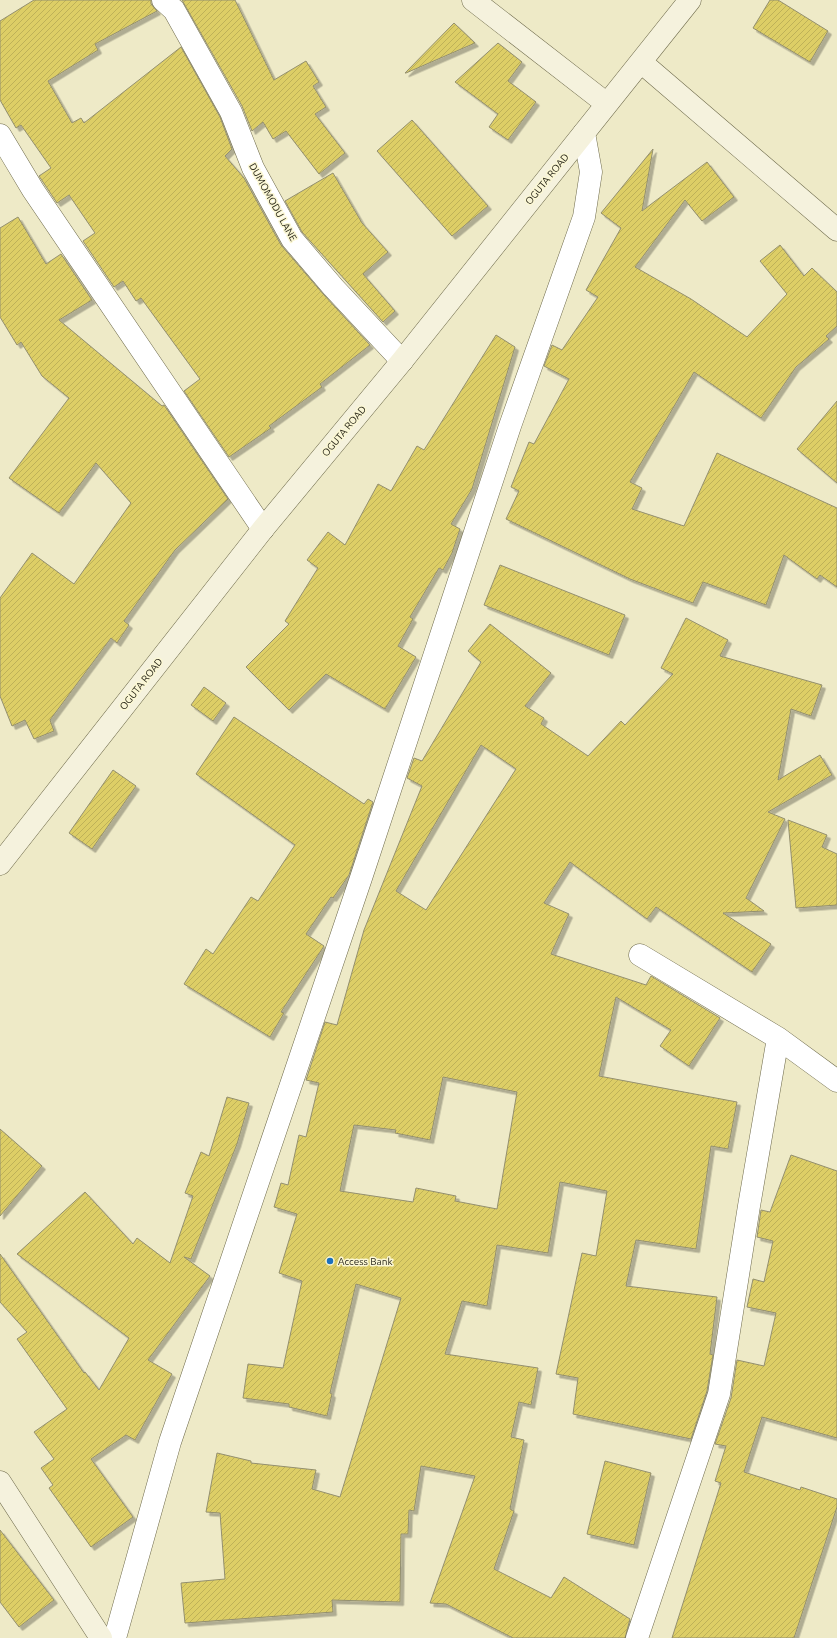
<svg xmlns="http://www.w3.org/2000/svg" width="837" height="1638" viewBox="0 0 837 1638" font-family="Ubuntu,sans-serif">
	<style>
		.building { fill: url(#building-hatch); stroke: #938f6f; fill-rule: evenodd; filter: url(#shadow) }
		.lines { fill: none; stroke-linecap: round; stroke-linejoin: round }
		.street-casing { stroke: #6d694a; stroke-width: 23 }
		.secondary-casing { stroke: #6d694a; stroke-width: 23 }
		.street { stroke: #fff; stroke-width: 22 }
		.secondary { stroke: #f5f2dd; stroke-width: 22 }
		.poi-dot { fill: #1b70be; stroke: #fbf7d4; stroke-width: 1.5 }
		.labels { text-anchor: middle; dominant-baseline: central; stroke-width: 3; stroke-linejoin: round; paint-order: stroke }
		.street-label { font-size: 10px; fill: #282619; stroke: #fbf7d4 }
		.poi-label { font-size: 10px; fill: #282619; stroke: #fbf7d4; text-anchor: start }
	</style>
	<defs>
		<pattern id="building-hatch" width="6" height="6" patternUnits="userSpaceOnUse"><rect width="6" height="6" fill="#ddce66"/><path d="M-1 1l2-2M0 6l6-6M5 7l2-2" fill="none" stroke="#beb158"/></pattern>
		<filter id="shadow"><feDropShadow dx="3.5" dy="3.5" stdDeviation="0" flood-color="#0004"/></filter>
	</defs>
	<rect width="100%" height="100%" fill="#eeeac7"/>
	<path class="building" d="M34,0H151V4L157,11L95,44L98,50L48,81L72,123L81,118L84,123L181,47L220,117L232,149L225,156L244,178L281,245L324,295L370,345L320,384L322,387L269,426L271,428L229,457L184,391L200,379L141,298L136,301L123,281L114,287L83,241L95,233L69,195L57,203L39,176L51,168L21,125L16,128L0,100V21Z
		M182,0H235L274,80L306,61L319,82L313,86L326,107L315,114L345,153L319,174L286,131L273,139L263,122L252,131L242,106Z
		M770,0H778L828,31L810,62L753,28Z
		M454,23L475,43L406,73H405Z
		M498,43L522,62L508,81L536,102L508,140L489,127L498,114L455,82Z
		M412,120L488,206L452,236L377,151Z
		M653,149L642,211L707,162L734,197L702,221L685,200L635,267L691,299L747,337L787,294L760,261L780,245L804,276L812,268L837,292V326L826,336L829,339L796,367L761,418L694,372L630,482L642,488L632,509L684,526L717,453L837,508V587L820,575L817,579L784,555L766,605L703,582L693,603L630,579L506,519L519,491L511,487L529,442L534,444L569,379L544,366L552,345L562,350L598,297L586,290L621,228L601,213Z
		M333,173L362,223L388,252L363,274L395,311L383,322L302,232L285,201Z
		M18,217L46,264L61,254L92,300L59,320L162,406L164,405L228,499L175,550L124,621L129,625L117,643L111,638L50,720L54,731L34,739L25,720L12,726L0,696V598L32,553L74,584L131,503L96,463L59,513L9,478L69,398L42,376L21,342L17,345L0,317V228Z
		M496,335L515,347L472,489L451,524L460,529L452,553L443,570L439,568L410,617L413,619L398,646L416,657L385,709L326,674L289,710L246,667L289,624L285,621L318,568L307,560L328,532L345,545L378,484L391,491L417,446L424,450Z
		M837,401V483L797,449Z
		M500,565L625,615L609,655L484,605Z
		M686,618L728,640L720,656L822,685L811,716L791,709L778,780L820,755L832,775L768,812L785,819L746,898L764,911L723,913L771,944L752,972L656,907L647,919L570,862L544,903L569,914L551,954L646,985L651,976L720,1018L689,1066L660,1046L671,1030L616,997L599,1076L737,1102L728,1149L711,1146L696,1249L636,1240L626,1286L717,1297L710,1354L713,1355L707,1391L691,1439L573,1414L578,1378L556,1374L582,1253L596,1256L607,1191L560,1182L548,1253L497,1245L487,1306L462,1301L445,1354L538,1368L531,1405L519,1402L511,1437L524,1440L510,1509L514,1511L494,1569L551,1598L564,1577L630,1619L625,1638H513L446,1604L430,1603L475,1476L421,1466L414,1511L409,1510L408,1534H401L400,1602L332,1600L333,1612L185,1623L181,1583L225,1579L220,1513L206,1512L217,1453L251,1461V1463L316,1470L312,1489L340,1497L401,1298L356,1284L330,1393L332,1394L327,1416L289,1407V1404L243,1398L248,1364L283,1368L302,1281L279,1273L297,1214L274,1207L281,1183L288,1185L299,1135L306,1137L319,1083L306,1080L325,1022L337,1025L364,930L422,786L407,778L414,758L422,761L481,662L468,651L490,624L551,673L525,706L544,718L541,724L588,756L621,721L625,725L673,674L661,668ZM481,745L516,769L426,910L396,891ZM443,1077L517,1092L497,1209L455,1201L456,1196L416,1188L413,1202L340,1191L354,1125L396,1130L395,1133L430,1140Z
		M204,687L226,703L213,721L191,705Z
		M234,717L364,804L368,799L373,802L349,875L333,898L331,897L306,934L324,946L281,1012L284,1013L270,1037L184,984L206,949L213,954L251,897L258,901L295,845L196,774Z
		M113,770L136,786L92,849L69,833Z
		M788,820L827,835L822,847L837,854V905L796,908Z
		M227,1097L249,1103L237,1144L191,1259L184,1257L210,1276L148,1360L172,1374L135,1440L126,1435L91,1459L133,1517L91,1547L49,1488L53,1485L41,1468L54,1459L34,1432L67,1409L17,1339L27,1332L0,1302V1254L84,1373L85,1372L99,1390L129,1338L17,1254L85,1192L133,1244L137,1238L170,1263L193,1196L185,1193L201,1152L209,1156Z
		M0,1129L42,1166L0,1216Z
		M791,1155L837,1171V1438L762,1417L744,1472L800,1490L801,1487L837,1499V1507L794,1638H672L721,1483L715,1481L726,1446L715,1444L731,1398L737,1360L764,1366L776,1313L747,1307L753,1279L764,1282L773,1241L757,1237L761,1210L770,1212Z
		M605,1461L651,1473L634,1545L587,1534Z
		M0,1530L54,1600L19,1627L0,1602Z"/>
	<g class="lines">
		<defs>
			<path id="street" d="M163,0L174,10L231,112L253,168L292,239L333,287L402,361
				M0,135L33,190L263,529
				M640,955L778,1038L837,1081
				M115,1638L170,1442L361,878L510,426L584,217L591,172L584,133
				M637,1638L719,1394L749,1206L778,1038"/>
			<path id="secondary" d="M473,0L607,104
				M641,62L837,230
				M0,864L263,529L402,361L690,0
				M0,1482L101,1638"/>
		</defs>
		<use href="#street" class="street-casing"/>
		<use href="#secondary" class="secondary-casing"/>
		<use href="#street" class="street"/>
		<use href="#secondary" class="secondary"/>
	</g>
	<circle class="poi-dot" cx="330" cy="1261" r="4"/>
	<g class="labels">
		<g class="street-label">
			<text transform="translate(547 179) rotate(-51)">OGUTA ROAD</text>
			<text transform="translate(273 202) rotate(61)">DUMOMODU LANE</text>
			<text transform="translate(344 431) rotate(-50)">OGUTA ROAD</text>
			<text transform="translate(141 684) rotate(-52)">OGUTA ROAD</text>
		</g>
		<g class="poi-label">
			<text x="338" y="1261">Access Bank</text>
		</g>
	</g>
</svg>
